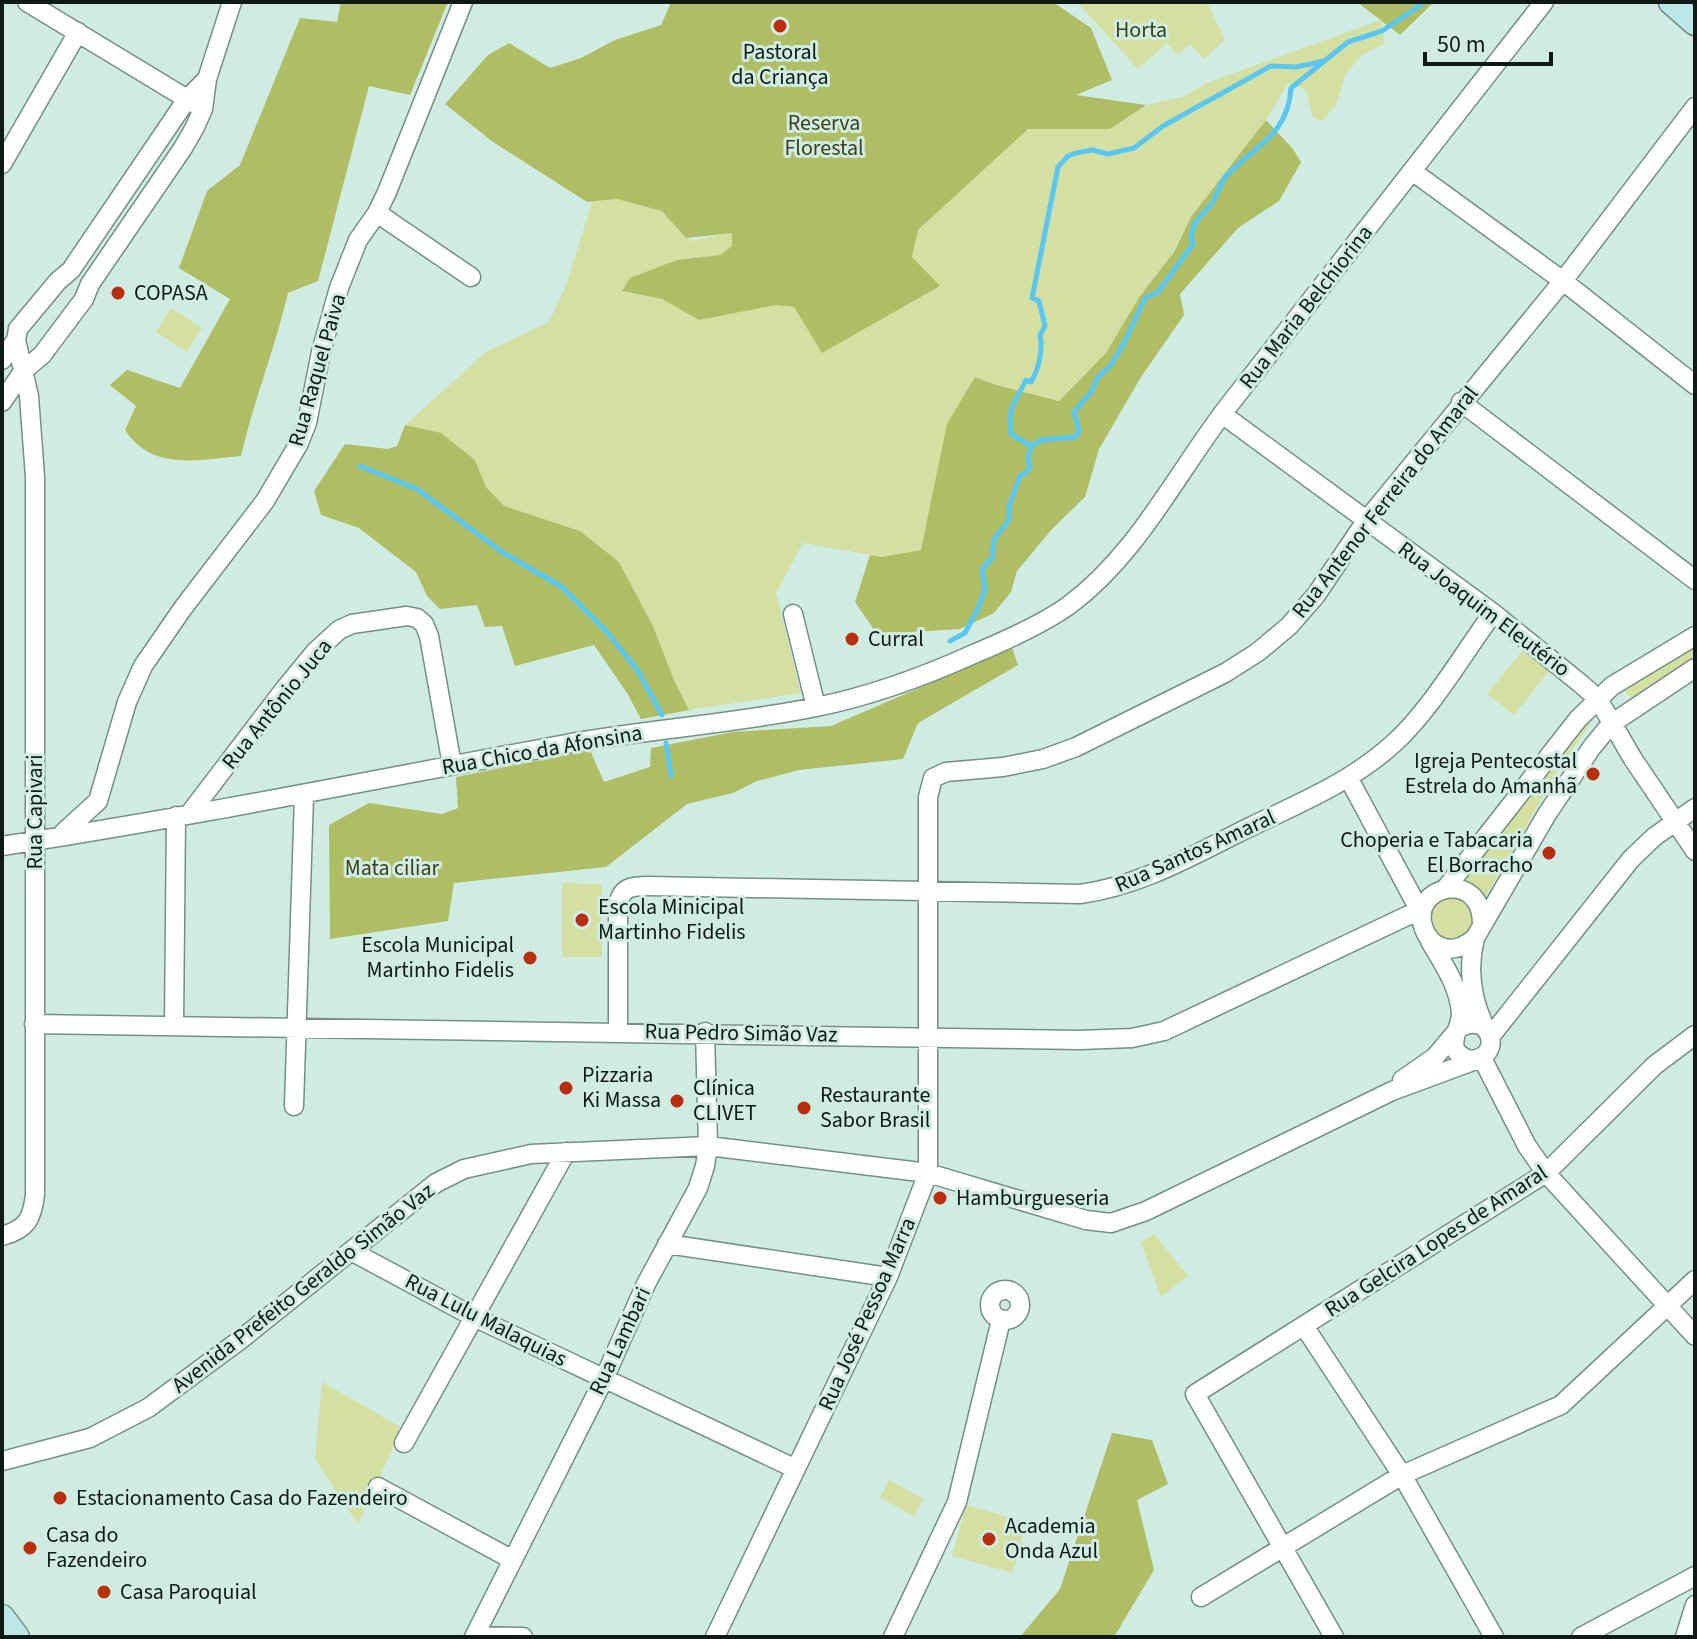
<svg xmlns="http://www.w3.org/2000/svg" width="1697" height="1639" viewBox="0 0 1697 1639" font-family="'Source Sans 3',sans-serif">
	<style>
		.green { fill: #d4dfa2 }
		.forest { fill: #afbd64 }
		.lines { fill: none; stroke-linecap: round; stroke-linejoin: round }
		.stream { stroke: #5ac7f2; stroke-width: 5 }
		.minor-casing { stroke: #748f85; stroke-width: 21 }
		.secondary-casing { stroke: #748f85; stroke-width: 27 }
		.minor { stroke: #fff; stroke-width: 18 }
		.secondary { stroke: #bce7e8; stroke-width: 24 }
		.poi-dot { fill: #b92e0d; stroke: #d0ece2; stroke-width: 3 }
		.labels { text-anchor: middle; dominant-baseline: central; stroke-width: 6; stroke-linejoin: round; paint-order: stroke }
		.park-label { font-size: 22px; fill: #3b401a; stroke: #d0ece2 }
		.poi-label { font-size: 22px; fill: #0f1a16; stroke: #d0ece2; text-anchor: start }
		.street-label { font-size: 22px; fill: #0f1a16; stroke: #d0ece2 }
	</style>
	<rect width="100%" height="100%" fill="#d0ece2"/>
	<path class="green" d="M1077,2H1207L1225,40L1204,59L1190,44L1178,55L1167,43L1138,69Z
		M1381,20L1385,43L1362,55L1346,73L1336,105L1322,121L1313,117L1306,90L1288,83L1266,120L1191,217L1170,257L1140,296L1106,354L1059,401L996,385L975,377L933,498L921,550L882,557L803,543L776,593L801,693L689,710L674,680L653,626L619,562L580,531L504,506L486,487L475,460L405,425L486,352L549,322L565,288L592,202L617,199L662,211L691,241L732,232V246L721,255L677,260L623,292L662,299L699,320L776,305L794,307L822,353L940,286L912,257L918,230L1028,129H1110L1146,105L1183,97L1209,82Z
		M171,308L202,328L187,352L156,332Z
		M1695,647V658L1630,698L1624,690Z
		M1523,650L1549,671L1514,715L1487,694Z
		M1589,719L1591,723L1560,767L1485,898L1478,889L1464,882Z
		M562,883L602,884V957H562Z
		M1430 918a22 22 0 1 1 44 0a22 22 0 1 1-44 0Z
		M1154,1234L1188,1276L1161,1297L1141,1243Z
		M322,1382L402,1428L358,1524L315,1459Z
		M889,1480L923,1499L914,1516L880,1498Z
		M966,1505L1026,1522L1013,1573L952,1556Z"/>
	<path class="forest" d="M341,2H448L410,95L369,86L318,281L288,293C275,348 254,400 241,456C199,460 151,471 125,430L136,406L110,385L127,370L180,388L230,299L179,268L207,191L240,165L300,18L337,22Z
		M671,2H1053L1091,28L1112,80L1076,95L1146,105L1110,129H1028L918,230L912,257L940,286L822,353L794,307L776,305L699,320L662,299L622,291L630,278L677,260L720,255L732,246V233L686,238L662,211L617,199L587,202L493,142L445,104L488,55L509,43L550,68L581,58L615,40L661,25Z
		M1357,2H1434L1400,35Z
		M1266,120L1293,149L1301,162L1279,201L1238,228L1180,294L1184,315L1141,377L1099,449L1085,497L1052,529L1017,571L1011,592L994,613L960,629L877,634L855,602L870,555L882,557L921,550L947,424L975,377L996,385L1059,401L1106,353L1140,296L1174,252L1191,217Z
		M405,425L441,433L475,460L486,487L504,506L580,531L619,562L653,626L674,680L689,710L641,719L627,693L594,645L515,666L502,626L485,627L477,605L440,609L427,596L416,572L359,528L321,515L314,491L345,444L388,449L397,446Z
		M1012,648L1018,665L918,723L903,759L799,770L757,781L733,793L687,804L606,867L454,883L448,921L330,939L329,825L369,803L442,814L458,808L456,777L590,750L604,782L650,767L651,748L733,732L831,726Z
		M1112,1433L1152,1440L1168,1484L1137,1500L1154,1570L1114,1637H1020L1060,1589Z"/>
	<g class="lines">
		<path class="stream" d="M1031,446L1041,440L1075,437L1079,431L1074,412L1091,392L1098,377L1110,366L1124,343L1145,298L1158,292L1193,244L1191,239C1194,214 1202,219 1212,203C1217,194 1220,183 1227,175C1256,145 1288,135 1291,88L1348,42L1382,31L1425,2
			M360,466L417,489L502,552L562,587L607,632L638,671L662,715
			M950,641L965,633L978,608L985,590L982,569L992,558L994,539L1009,520V506L1020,476L1027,472L1030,466L1028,459L1031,446L1011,434C1008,404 1014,405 1026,380L1031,382C1039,369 1043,350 1040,335L1045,326L1039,301L1032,298L1058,167L1068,156L1076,153L1092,150L1108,154L1134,148L1163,126L1271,66L1296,67L1324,61
			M666,743L671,776"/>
		<defs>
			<path id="minor" d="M27,2L197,105
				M2,164L78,32
				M1412,171L1563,281L1695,385
				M377,213L471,277
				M2,360L16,340L18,329L58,281L71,270L187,99L207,79
				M2,402L24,370L42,355L84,299L90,284L183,148L195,127L203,109L207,79L232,2
				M1461,402L1695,580
				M1222,414L1493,613L1581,684L1598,699L1633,759L1695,851
				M793,614L816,707
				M1349,779L1414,900L1424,906
				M190,813L283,691L315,652L339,630L352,624L407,616L417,618L424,624L429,636L452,765
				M63,833L98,801L127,702L143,666L183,608L265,501L298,445L307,423L321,352L339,288L358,240L377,213L387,192L463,2
				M2,846C191,817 378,779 566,744C649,729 734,724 816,707C872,696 925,676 976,653C1007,640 1041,625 1068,606C1137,555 1175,476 1226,409C1331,273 1438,138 1544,2
				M1446,888L1578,719L1612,686L1695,636
				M1482,924C1482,867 1407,886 1424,929C1427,937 1433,944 1441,947C1454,952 1465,946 1475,938L1547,814L1592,747L1611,724L1695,668
				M1475,938C1467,970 1472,1002 1487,1031
				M1430,941C1443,964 1458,984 1461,1012C1462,1025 1451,1036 1455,1049C1458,1055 1464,1058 1470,1060C1505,1058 1491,1011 1461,1027
				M34,1024C382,1029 731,1033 1080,1040L1132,1038L1164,1031L1409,915H1422
				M174,1026L176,816
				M618,1031V906C621,887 631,886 648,886L1080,894C1141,886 1195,854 1250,827C1300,803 1351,782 1393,744C1430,711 1463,654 1493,613
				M1490,1037L1631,859L1654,837L1695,808
				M1482,1058L1527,1146L1546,1173L1695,1336
				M1402,1080L1435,1057L1456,1032
				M294,1106L304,796
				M2,1236C27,1229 32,1219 35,1195V477L29,396L16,340
				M667,1244L888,1277
				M351,1251L474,1317L796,1469
				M990 1305a15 15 0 1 1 30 0a15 15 0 1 1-30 0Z
				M1304,1326L1402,1475L1494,1637
				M404,1443L566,1152
				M2,1461L90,1438L148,1408L240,1340L436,1183L464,1169L531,1154L708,1146L928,1173L1086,1220L1111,1223L1146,1211L1392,1091L1476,1060
				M378,1487L513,1560
				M1201,1597L1402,1475L1561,1405L1695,1280
				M475,1636L523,1637
				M474,1637L604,1379L646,1284L698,1188L705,1166L708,1146L705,1032
				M715,1637L888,1277L928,1173V797L933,778L946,772L1003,767L1043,759L1076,747L1225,673L1258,652L1289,626L1316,595L1366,521L1563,281L1695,107
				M893,1637L957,1502L1001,1320
				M1334,1637L1195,1394L1546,1173L1655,1065L1695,1035
				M1581,1637L1695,1576
				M1685,1637L1695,1605"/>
			<path id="secondary" d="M1671,2L1695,23
				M2,1617L17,1637"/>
		</defs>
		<use href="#minor" class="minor-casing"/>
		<use href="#secondary" class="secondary-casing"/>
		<use href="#minor" class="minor"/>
		<use href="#secondary" class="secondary"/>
	</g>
	<g class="poi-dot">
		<circle cx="780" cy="26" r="8"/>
		<circle cx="118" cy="293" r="8"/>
		<circle cx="852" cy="639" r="8"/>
		<circle cx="1593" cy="774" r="8"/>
		<circle cx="1549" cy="853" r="8"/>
		<circle cx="582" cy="920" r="8"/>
		<circle cx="530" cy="958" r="8"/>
		<circle cx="566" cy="1088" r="8"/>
		<circle cx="677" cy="1101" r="8"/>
		<circle cx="804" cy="1108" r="8"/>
		<circle cx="940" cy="1198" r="8"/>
		<circle cx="60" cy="1498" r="8"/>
		<circle cx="989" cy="1539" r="8"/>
		<circle cx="30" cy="1548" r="8"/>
		<circle cx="104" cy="1592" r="8"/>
	</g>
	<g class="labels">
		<g class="park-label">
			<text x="1141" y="30">Horta</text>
			<text x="824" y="123">Reserva<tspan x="824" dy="25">Florestal</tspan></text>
			<text x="392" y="868">Mata ciliar</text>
		</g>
		<g class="poi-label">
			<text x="780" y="52" text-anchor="middle">Pastoral<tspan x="780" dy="25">da Criança</tspan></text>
			<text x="134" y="293">COPASA</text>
			<text x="868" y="639">Curral</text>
			<text x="1577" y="761" text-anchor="end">Igreja Pentecostal<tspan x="1577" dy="25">Estrela do Amanhã</tspan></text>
			<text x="1533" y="840" text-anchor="end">Choperia e Tabacaria<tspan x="1533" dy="25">El Borracho</tspan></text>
			<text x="598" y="907">Escola Minicipal<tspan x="598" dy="25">Martinho Fidelis</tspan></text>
			<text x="514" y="945" text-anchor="end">Escola Municipal<tspan x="514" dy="25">Martinho Fidelis</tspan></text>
			<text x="582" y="1075">Pizzaria<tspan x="582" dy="25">Ki Massa</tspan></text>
			<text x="693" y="1088">Clínica<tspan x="693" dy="25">CLIVET</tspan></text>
			<text x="820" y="1095">Restaurante<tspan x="820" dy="25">Sabor Brasil</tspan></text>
			<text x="956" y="1198">Hamburgueseria</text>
			<text x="76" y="1498">Estacionamento Casa do Fazendeiro</text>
			<text x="1005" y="1526">Academia<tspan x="1005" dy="25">Onda Azul</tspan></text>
			<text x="46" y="1535">Casa do<tspan x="46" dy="25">Fazendeiro</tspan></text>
			<text x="120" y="1592">Casa Paroquial</text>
		</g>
		<g class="street-label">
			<text transform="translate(1306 307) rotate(-52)">Rua Maria Belchiorina</text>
			<text transform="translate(317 370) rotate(-74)">Rua Raquel Paiva</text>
			<text transform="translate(1385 502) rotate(-52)">Rua Antenor Ferreira do Amaral</text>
			<text transform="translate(1484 609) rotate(37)">Rua Joaquim Eleutério</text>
			<text transform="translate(277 704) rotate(-51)">Rua Antônio Juca</text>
			<text transform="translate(542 750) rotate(-10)">Rua Chico da Afonsina</text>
			<text transform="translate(35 812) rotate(-90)">Rua Capivari</text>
			<text transform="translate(1195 851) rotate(-24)">Rua Santos Amaral</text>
			<text transform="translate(741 1033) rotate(1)">Rua Pedro Simão Vaz</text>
			<text transform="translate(1436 1241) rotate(-33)">Rua Gelcira Lopes de Amaral</text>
			<text transform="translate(303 1288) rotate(-38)">Avenida Prefeito Geraldo Simão Vaz</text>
			<text transform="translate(867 1314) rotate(-66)">Rua José Pessoa Marra</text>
			<text transform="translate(486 1320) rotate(27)">Rua Lulu Malaquias</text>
			<text transform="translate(620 1341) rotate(-65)">Rua Lambari</text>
		</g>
	</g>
	<rect width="1697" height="1639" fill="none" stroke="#0f1a16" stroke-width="8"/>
	<path d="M1425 52v12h126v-12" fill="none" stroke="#0f1a16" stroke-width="4"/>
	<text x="1437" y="52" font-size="24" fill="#0f1a16" stroke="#d0ece2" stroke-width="6" paint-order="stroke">50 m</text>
</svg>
